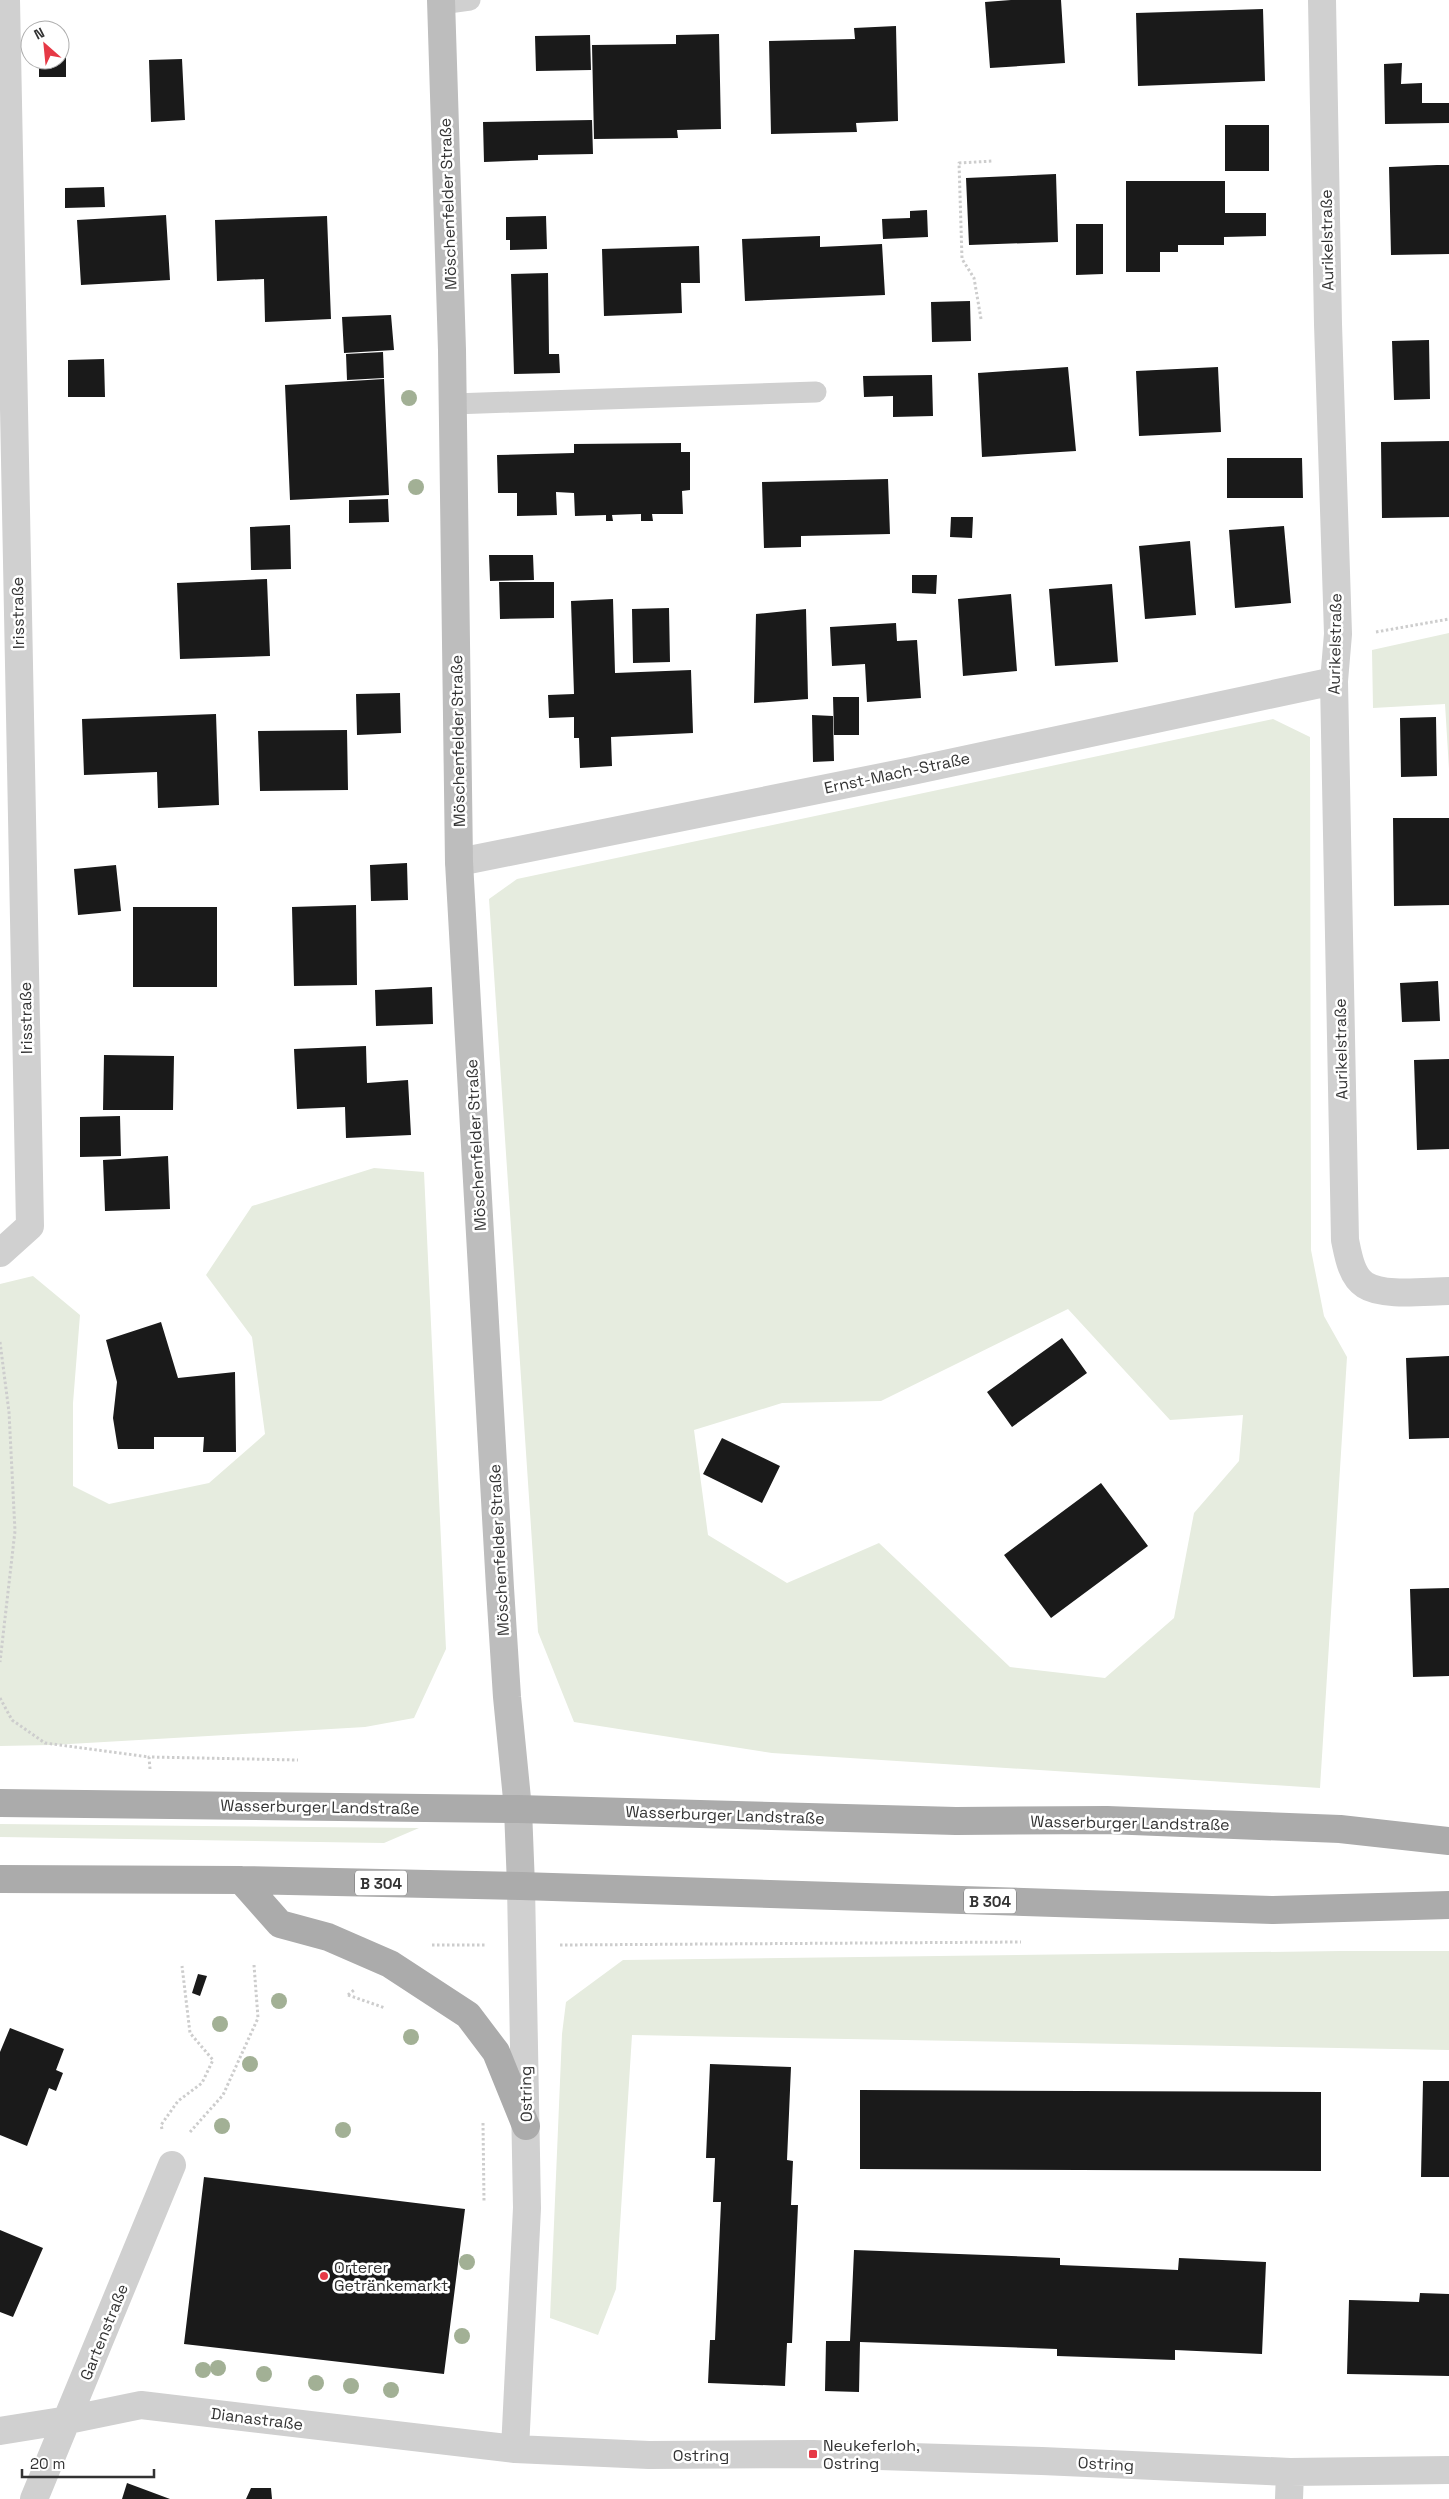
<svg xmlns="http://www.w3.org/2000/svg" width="1449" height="2499" viewBox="0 0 1449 2499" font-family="'Space Grotesk',sans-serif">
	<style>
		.green { fill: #e6ecdf; fill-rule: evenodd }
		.building { fill: #1a1a1a }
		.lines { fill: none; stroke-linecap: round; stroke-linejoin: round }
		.path { stroke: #cdcdcd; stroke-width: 3; stroke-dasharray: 2.5 2.5; stroke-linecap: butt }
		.lane { stroke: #d0d0d0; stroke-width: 21 }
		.street { stroke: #d0d0d0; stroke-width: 28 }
		.secondary { stroke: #bdbdbd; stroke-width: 28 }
		.primary { stroke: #ababab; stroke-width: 28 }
		.tree { fill: #a2b095 }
		.poi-dot { fill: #e63946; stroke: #fff; stroke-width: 2 }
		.labels { text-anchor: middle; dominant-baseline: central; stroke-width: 5; stroke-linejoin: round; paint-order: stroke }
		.shield { fill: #fff; stroke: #707070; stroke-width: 1 }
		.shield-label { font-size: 15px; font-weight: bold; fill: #333 }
		.street-label { font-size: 16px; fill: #333; stroke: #fff }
		.poi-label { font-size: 16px; fill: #333; stroke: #fff; text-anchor: start }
	</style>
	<rect width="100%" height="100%" fill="#fff"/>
	<path class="green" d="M1449,633V769L1445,704L1373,708L1372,650Z
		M1273,719L1310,737L1311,1250L1324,1316L1347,1357L1320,1788L772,1753L574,1722L538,1632L489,899L517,879ZM1068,1309L1170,1420L1243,1415L1239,1461L1194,1513L1174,1618L1105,1678L1010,1667L879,1543L787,1583L708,1535L694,1430L782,1403L881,1401Z
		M374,1168L424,1172L446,1649L414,1718L365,1727L52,1745L0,1746V1284L33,1276L80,1315L73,1403V1486L109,1504L209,1483L265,1434L252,1337L206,1275L252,1206Z
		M0,1824L419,1828L384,1843L0,1837Z
		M1341,1951H1449V2050L632,2035L616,2289L598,2335L550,2318L562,2034L566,2002L623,1960Z"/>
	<path class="building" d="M1011,0H1061L1065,63L990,68L985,2Z
		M1263,9L1265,81L1138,86L1136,13Z
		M896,26L898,121L856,123L857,132L771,134L769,41L855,39L854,28Z
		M719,34L721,129L677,130L678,138L594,139L592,45L676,44V35Z
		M590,35L591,70L536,71L535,36Z
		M60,42H66V77H39V60H60Z
		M182,59L185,120L151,122L149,60Z
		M1402,63L1401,84L1422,83V103H1449V123L1385,124L1384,64Z
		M592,120L593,154L538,155V160L484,162L483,122Z
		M1225,125H1269V171H1225Z
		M1437,165H1449V254L1391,255L1389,167Z
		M1056,174L1058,242L969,245L966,178Z
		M1126,181H1225V213H1266V236L1224,237V245H1178V252H1160V272H1126Z
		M104,187L105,207L65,208V188Z
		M927,210L928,237L883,239L882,219L910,218V211Z
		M166,215L170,280L81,285L77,220Z
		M327,216L331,319L265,322L264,279L217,281L215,220Z
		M546,216L547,249L510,250V240H506V217Z
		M1076,224H1103V274L1076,275Z
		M820,236V247L882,244L885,295L745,301L742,239Z
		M699,246L700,283H681L682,313L604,316L602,249Z
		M548,273L549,354H559L560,373L514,374L511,274Z
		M970,301L971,341L932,342L931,302Z
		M391,315L394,350L344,353L342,317Z
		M1429,340L1430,399L1394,400L1392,341Z
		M383,352L384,378L347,380L346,354Z
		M104,359L105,397H68V360Z
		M1068,367L1076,451L982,457L978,373Z
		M1218,367L1221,432L1139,436L1136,371Z
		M932,375L933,416L893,417V396L864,397L863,376Z
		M384,379L389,495L290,500L285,385Z
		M1449,441V517L1382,518L1381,442Z
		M681,443V452H690V490L682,491L683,514H652L653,521H641V514L612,515L613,521H606V515L575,516L574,493L556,492L557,515L517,516V493H498L497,455L574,453V444Z
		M1227,458H1302L1303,498H1227Z
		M888,479L890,534L801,536V547L764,548L762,482Z
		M388,499L389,522L349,523V500Z
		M951,517H973L972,538L950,537Z
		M290,525L291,569L251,570L250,527Z
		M1284,526L1291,603L1235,608L1229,530Z
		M1190,541L1196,615L1145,619L1139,546Z
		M489,555H533L534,580L490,581Z
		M912,575H937L936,594L912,593Z
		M267,579L270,656L180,659L177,583Z
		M499,582H554V618L500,619Z
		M1112,584L1118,662L1055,666L1049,589Z
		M1011,594L1017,671L963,676L958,599Z
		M613,599L615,673L691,670L693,733L611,737L612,766L580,768L579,738H574V717L549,718L548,695L574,694L571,601Z
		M669,608L670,662L633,663L632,609Z
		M806,609L808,699L754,703L756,614Z
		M896,623L897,641L917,640L921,698L867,702L865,664L832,666L830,627Z
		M400,693L401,733L357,735L356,694Z
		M833,697H859V735H834Z
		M216,714L219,805L158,808L157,772L84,775L82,719Z
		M812,715L833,716L834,761L813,762Z
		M1436,717L1437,776L1401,777L1400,718Z
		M347,730L348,790L260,791L258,731Z
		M1393,818H1449V905L1394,906Z
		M407,863L408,900L371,901L370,865Z
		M116,865L121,911L78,915L74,869Z
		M356,905L357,985L294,986L292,907Z
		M133,907H217V987H133Z
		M1438,981L1440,1021L1402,1022L1400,983Z
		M432,987L433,1024L376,1026L375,990Z
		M366,1046L367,1083L408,1080L411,1135L346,1138L345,1107L297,1109L294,1049Z
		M104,1055L174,1056L173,1110H103Z
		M1449,1059V1149L1417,1150L1414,1060Z
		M120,1116L121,1156L80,1157V1117Z
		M168,1156L170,1209L105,1211L103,1160Z
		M161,1322L178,1378L235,1372L236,1452H203L204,1437H154V1449H118L113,1418L117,1382L106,1340Z
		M1062,1338L1087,1373L1012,1427L987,1392Z
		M1449,1356V1438L1409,1439L1406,1358Z
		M722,1438L780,1466L762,1503L703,1474Z
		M1101,1483L1148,1546L1051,1618L1004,1555Z
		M1449,1588V1676L1413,1677L1410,1589Z
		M198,1974L207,1976L200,1996L192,1993Z
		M10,2028L64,2049L56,2070L63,2073L56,2091L49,2088L27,2146L0,2135V2052Z
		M710,2064L791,2067L787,2160L793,2161L791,2205H798L792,2343H787L785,2386L708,2383L710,2340H715L721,2202H713L715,2158H706Z
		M1423,2081H1449V2177H1421Z
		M860,2090L1321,2092V2171L860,2169Z
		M204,2177L465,2209L444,2374L184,2344Z
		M0,2230L43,2248L13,2317L0,2312Z
		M854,2250L1060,2258V2265L1178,2270L1179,2258L1266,2262L1262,2354L1175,2350V2360L1057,2356V2349L860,2342L859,2392L825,2391L826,2341H850Z
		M1420,2293L1449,2294V2376L1347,2374L1349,2300L1419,2302Z
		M127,2483L170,2499H122Z
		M251,2488H271L272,2499H246Z"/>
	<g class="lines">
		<path class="path" d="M981,319L974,278L962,259L959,163L993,161
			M1376,632L1449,619
			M0,1342L9,1412L15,1531L0,1662
			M0,1698L12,1720L45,1743L149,1757
			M150,1769L149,1757L298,1760
			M432,1945H486
			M560,1945L1021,1942
			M348,1995L354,1990
			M348,1995L385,2008
			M483,2123L484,2202
			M162,2129L161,2125L178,2101L202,2083L213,2060L190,2033L182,1966
			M190,2132L223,2095L258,2018L254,1965"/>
		<path class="lane" d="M441,4L470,0
			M453,404L816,392"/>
		<path class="street" d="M1322,0L1328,324L1338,634L1334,681L1345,1240C1348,1254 1351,1276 1365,1285C1383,1297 1427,1291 1449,1291
			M459,862L912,771L1334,681
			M0,1253L30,1226L6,0
			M0,2431L68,2420L141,2405L515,2449L649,2455L813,2454L1042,2461L1290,2472L1449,2470
			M515,2449L527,2208L521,1886
			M34,2499L172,2165
			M1289,2499L1290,2472"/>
		<path class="secondary" d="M441,0L452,350L459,862L500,1588L507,1697L518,1809L521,1886"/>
		<path class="primary" d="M0,1803L518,1809L956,1821L1107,1820L1340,1829L1449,1841
			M0,1879L241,1880L521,1886L1273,1910L1449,1905
			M241,1880L280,1924L328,1937L390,1964L468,2015L496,2052L526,2126"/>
	</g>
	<g class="tree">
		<circle cx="409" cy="398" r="8"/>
		<circle cx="416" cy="487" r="8"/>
		<circle cx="279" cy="2001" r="8"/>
		<circle cx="220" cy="2024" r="8"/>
		<circle cx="411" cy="2037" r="8"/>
		<circle cx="250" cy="2064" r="8"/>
		<circle cx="222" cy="2126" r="8"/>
		<circle cx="343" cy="2130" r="8"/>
		<circle cx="467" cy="2262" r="8"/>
		<circle cx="462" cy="2336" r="8"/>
		<circle cx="218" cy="2368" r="8"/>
		<circle cx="203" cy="2370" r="8"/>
		<circle cx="264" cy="2374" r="8"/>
		<circle cx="316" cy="2383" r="8"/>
		<circle cx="351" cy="2386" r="8"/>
		<circle cx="391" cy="2390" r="8"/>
	</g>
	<g class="poi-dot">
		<circle cx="324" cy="2276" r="5"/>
		<rect x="808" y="2449" width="10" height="10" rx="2.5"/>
	</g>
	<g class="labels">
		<g class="shield">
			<rect x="355" y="1870.5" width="52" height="25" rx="4"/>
			<rect x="964" y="1888.5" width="52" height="25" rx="4"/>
		</g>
		<g class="shield-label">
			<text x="381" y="1883">B 304</text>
			<text x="990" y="1901">B 304</text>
		</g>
		<g class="street-label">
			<text transform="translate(448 204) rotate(-92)">Möschenfelder Straße</text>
			<text transform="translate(1327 240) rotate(-91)">Aurikelstraße</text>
			<text transform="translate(18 613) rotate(-91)">Irisstraße</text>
			<text transform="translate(1335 644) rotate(-89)">Aurikelstraße</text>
			<text transform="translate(458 741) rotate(-91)">Möschenfelder Straße</text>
			<text transform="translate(897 773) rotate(-12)">Ernst-Mach-Straße</text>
			<text transform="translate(26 1018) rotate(-91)">Irisstraße</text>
			<text transform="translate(1341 1049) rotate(-91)">Aurikelstraße</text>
			<text transform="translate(476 1145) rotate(-93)">Möschenfelder Straße</text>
			<text transform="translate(499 1550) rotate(-93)">Möschenfelder Straße</text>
			<text transform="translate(320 1807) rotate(1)">Wasserburger Landstraße</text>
			<text transform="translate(725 1815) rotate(2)">Wasserburger Landstraße</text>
			<text transform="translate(1130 1823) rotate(1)">Wasserburger Landstraße</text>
			<text transform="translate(526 2094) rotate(-91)">Ostring</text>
			<text transform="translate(104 2332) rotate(-68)">Gartenstraße</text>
			<text transform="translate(257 2419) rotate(7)">Dianastraße</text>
			<text x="701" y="2455">Ostring</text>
			<text transform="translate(1106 2464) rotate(3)">Ostring</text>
		</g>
		<g class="poi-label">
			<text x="334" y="2267">Orterer<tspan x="334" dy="18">Getränkemarkt</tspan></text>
			<text x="823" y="2445">Neukeferloh,<tspan x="823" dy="18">Ostring</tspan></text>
		</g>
	</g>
	<g transform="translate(45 45) rotate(333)"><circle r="24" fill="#ffffff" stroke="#adadad"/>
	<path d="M0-4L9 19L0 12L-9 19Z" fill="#e63946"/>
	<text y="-8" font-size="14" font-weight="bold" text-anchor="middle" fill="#333333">N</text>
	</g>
	<path d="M22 2469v8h132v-8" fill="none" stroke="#333333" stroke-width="2.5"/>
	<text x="30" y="2469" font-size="15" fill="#333333" stroke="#ffffff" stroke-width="4" paint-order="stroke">20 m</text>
</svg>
